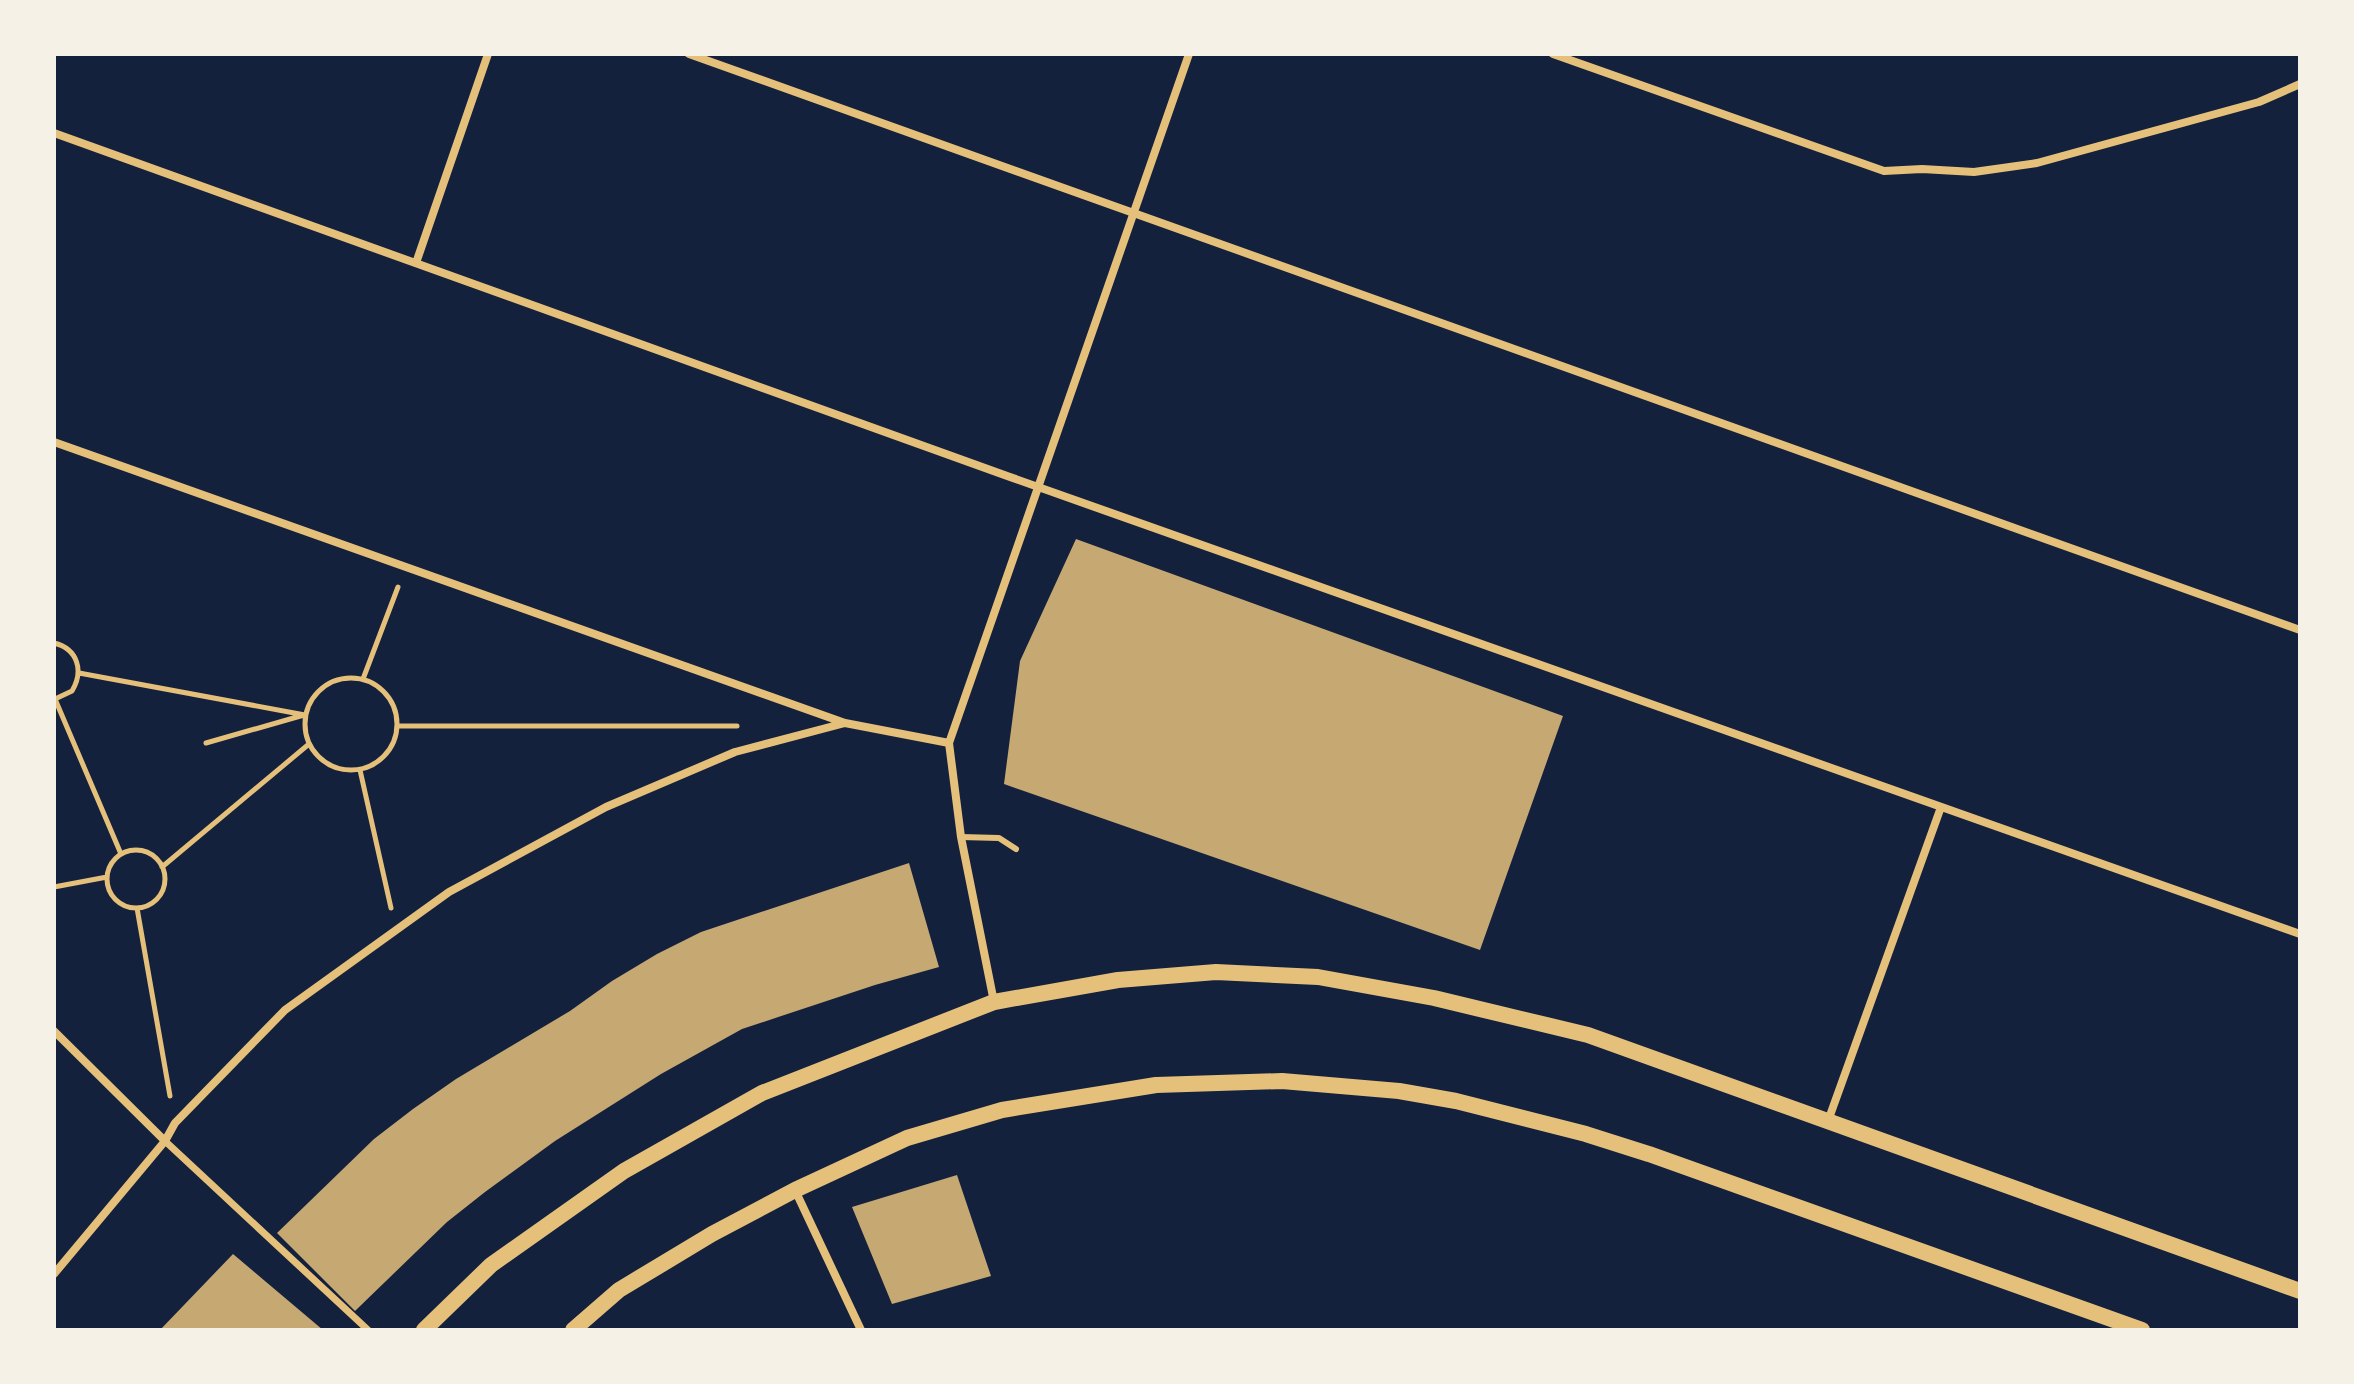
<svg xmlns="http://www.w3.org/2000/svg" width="2354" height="1384" viewBox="0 0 2354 1384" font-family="Arial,sans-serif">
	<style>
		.building { fill: #c6a872 }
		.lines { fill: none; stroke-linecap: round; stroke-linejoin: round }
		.path { stroke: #e5c07b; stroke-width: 5 }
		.service { stroke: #e5c07b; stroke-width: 6 }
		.pedestrian { stroke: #e5c07b; stroke-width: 7 }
		.minor { stroke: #e5c07b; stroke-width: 8 }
		.secondary { stroke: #e5c07b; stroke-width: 16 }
	</style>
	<rect width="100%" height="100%" fill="#14213d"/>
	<path class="building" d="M1076,539L1563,716L1480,950L1004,784L1020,661Z
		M909,863L939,967L875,985L742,1029L661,1074L555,1141L485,1192L447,1222L355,1311L277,1233L374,1139L413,1109L456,1079L570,1011L612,981L657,954L701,932Z
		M957,1175L991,1276L892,1304L852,1207Z
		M233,1254L323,1330H160Z"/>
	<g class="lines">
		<path class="path" d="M54,643C78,649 84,671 72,691L55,699
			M79,673L305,715
			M305 724a46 46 0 1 1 92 0a46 46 0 1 1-92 0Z
			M363,679L398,587
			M55,699L121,854
			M398,726H737
			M206,743L304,715
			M360,770L391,908
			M107 879a29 29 0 1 1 58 0a29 29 0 1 1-58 0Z
			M162,867L309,744
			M54,887L107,877
			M137,908L170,1096"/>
		<path class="service" d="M961,837L999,838L1016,849"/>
		<path class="pedestrian" d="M165,1141L368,1330"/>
		<path class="minor" d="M689,54L2300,630
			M1553,54L1884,171L1922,169L1974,172L2037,163L2259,102L2300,84
			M54,133L1010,477L2300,934
			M416,263L488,54
			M54,442L845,723L949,743
			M994,1002L961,837L949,743L1189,54
			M54,1031L165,1141
			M1828,1121L1941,807
			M795,1190L861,1330
			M54,1274L165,1141L175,1123L285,1010L449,892L606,807L735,752L845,723"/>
		<path class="secondary" d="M424,1330L491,1265L624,1171L762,1093L994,1002L1118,980L1216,972L1318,977L1434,998L1588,1035L2300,1291
			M573,1330L619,1290L712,1234L795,1190L907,1138L1002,1110L1156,1085L1282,1081L1399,1091L1456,1101L1586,1134L1649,1154L2142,1330"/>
	</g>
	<rect width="2354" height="1384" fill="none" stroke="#f6f1e7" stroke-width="112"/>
</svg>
